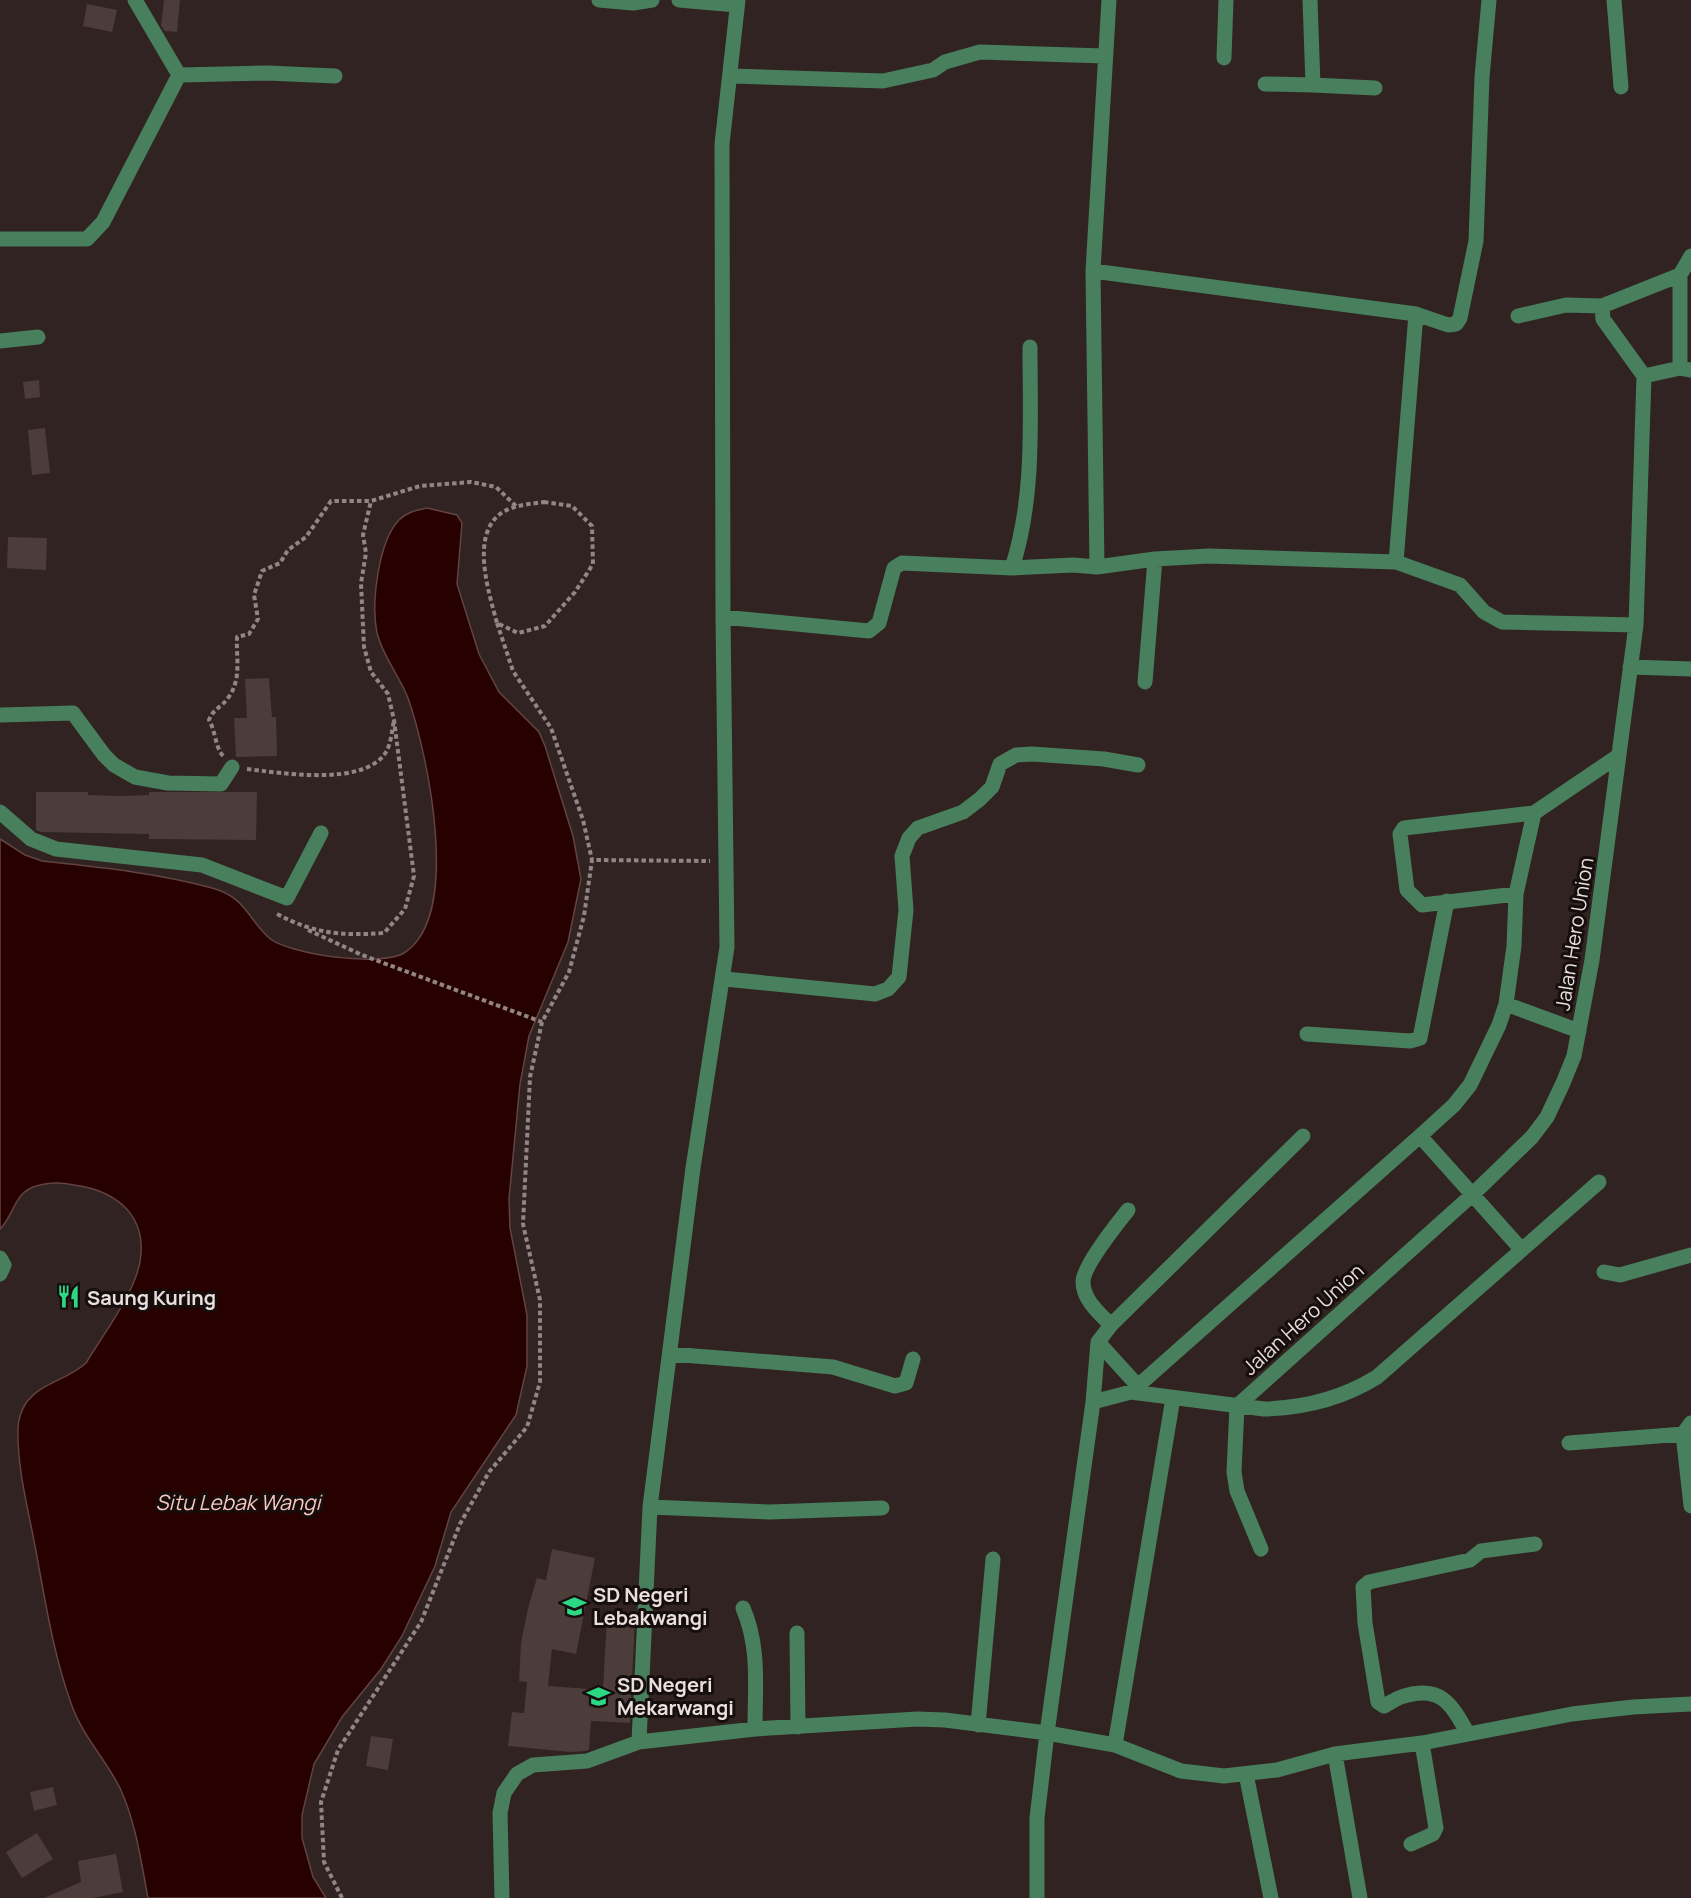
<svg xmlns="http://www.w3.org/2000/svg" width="1691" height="1898" viewBox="0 0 1691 1898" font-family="Manrope,sans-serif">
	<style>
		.water { fill: #270000; stroke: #614342; stroke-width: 1.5 }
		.building { fill: #4c3c3a }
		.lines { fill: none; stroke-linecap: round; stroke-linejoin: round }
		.path { stroke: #928684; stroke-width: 4; stroke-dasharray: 4.5 3; stroke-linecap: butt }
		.minor { stroke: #487f5d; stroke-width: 15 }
		.labels { text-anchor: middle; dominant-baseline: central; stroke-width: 6; stroke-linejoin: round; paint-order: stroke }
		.street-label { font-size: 20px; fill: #e9dfdd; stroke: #150e0d }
		.poi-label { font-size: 20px; font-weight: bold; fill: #e9dfdd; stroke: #150e0d; text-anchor: start }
		.water-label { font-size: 21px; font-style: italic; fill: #fac8bf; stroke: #150e0d }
	</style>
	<rect width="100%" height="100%" fill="#312321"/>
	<path class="water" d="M427,508L457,515L462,523L457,584L479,654L499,692L539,732L545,746L573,836L581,879L568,942L529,1036L520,1084L509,1199L510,1228L527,1315V1366L516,1415L451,1512L435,1566L402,1636L381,1669L342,1717L314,1764L302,1815V1838L313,1877L326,1898H148C141,1861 136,1823 120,1788C106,1760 83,1736 72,1706C53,1654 45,1599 35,1546C28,1508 17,1468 18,1429C18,1420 21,1411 26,1403C41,1382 68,1380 86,1363C103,1334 139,1289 141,1254C144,1211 112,1190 74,1185C60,1182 42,1182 29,1189C14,1197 12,1218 0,1229V839L25,855L42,861C98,867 158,873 212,888C245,897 247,917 268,937C287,955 382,967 404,953C463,916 427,752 408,698C399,675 383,657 377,633C371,604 378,542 399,520C407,512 417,510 427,508Z"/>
	<path class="building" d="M164,0H180L177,32L165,31L161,26Z
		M87,4L117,10L112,32L83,26Z
		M39,380L40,397L25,399L23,382Z
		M45,428L50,473L32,475L28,430Z
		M8,537L47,538L46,570L7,568Z
		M269,678L272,717H276L277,756L236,757L234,718H247L245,679Z
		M36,792H88V795L121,796L149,795V792H257L256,840L149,839V834L41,832L36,830Z
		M552,1549L595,1558L576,1654L552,1649L548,1686L603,1690L607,1616L635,1618L630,1723L591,1721L589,1750L585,1751L570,1752L508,1746L512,1712L524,1713L527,1682L519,1681L521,1643L528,1608L537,1578L546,1580Z
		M371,1736L393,1739L388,1770L366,1766Z
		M53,1787L57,1805L34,1811L30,1792Z
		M37,1833L53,1859L22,1878L6,1852Z
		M116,1854L123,1892L93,1898H44L81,1882L78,1861Z"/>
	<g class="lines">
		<path class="path" d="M544,502L572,506L592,526L593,564L575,592L545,626L518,633L497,623C489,593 469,533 503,512C514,505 531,504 544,502Z
			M497,623L513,671L551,728L583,820L592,860
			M223,756C215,747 216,732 209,720C213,709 222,707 228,698C242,679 236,659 237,637L249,634L258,619L254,595L262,571L280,563L288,550L306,537L331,501H371L420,486L471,482L496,487L517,507
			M247,769C281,773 365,787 386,752C391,744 392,730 394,720
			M277,914C315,934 342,936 384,933L405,909L414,876L394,720L388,694L371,672L364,647L361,583L366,553L363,535L371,501
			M308,930L362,955L542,1022
			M342,1898L324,1862L321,1802L338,1750L421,1622L460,1524L489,1472L527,1427L540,1382V1300L523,1224L530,1077L542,1022L569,972L584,916L592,860L710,861"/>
		<path class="minor" d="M135,0L179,75
			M599,0L633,3L652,0
			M679,0L736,5
			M1310,0L1313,85L1375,88
			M1614,0L1621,87
			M1224,58L1226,0
			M731,76L883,81L933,70L945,62L980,52L1105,56
			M1265,84L1313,85
			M0,239H87L103,222L179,75L268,73L335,76
			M1093,271L1416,314L1448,325L1456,324L1460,318L1476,241L1482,77L1489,0
			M1518,316L1566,305L1602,306
			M0,341L38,337
			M1680,368V275L1691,256
			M1644,376L1603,319L1602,306L1680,275
			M1396,562L1416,314
			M1097,567L1093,271L1109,0
			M1012,568C1035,497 1030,420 1030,347
			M723,617L869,631L879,623L894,568L902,563L1012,568L1073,565L1097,567L1155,559L1209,556L1396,562L1460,585L1484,612L1502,622L1636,625
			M1630,667L1691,669
			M1145,682L1155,559
			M0,715L73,713L104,755L114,765L135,777L168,783L221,784L232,767
			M0,812L31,839L56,849L202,865L287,898L321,833
			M1516,894L1422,905L1407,890L1400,834L1404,828L1534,813
			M725,979L875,994L888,989L899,977L906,910L902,856L909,838L918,828L963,812L980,799L992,787L1000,764L1016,755L1032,754L1104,759L1138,765
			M1506,1004L1579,1031
			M1307,1034L1410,1041L1420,1038L1447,901
			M1420,1136L1521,1249
			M0,1258L4,1265L0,1274
			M1604,1272L1620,1275L1691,1255
			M1111,1325C1100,1314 1083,1300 1083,1282C1083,1266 1117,1224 1128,1210
			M1098,1342L1138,1386
			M670,1354L833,1367L895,1386L906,1383L913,1359
			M1131,1392L1420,1136L1454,1105L1470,1085L1499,1025L1506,1004L1514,946L1516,894L1534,813L1618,756
			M1093,1402L1098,1342L1111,1325L1303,1136
			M1237,1406L1472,1195L1532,1137L1547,1117L1563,1083L1574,1056L1592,960L1636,625L1644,376L1680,368L1691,370
			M1237,1406L1234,1472L1237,1491L1261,1549
			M1691,1423L1683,1434L1691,1506
			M1569,1443L1683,1434
			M650,1507L770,1512L882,1508
			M743,1608C760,1648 755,1686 755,1729
			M797,1633L798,1727
			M978,1725L993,1559
			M1468,1734C1451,1703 1440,1684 1401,1697C1395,1699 1390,1703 1384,1706L1378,1702L1365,1623L1363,1587L1369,1582L1470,1560L1481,1551L1535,1544
			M639,1742L650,1507L693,1168L727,947L723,617L722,144L738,0
			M1115,1745L1173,1398
			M1335,1754L1360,1898
			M1246,1774L1271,1898
			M1411,1844L1433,1834L1436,1828L1422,1743
			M502,1898L500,1813L504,1793L517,1774L533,1765L587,1761L639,1742L755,1729L917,1719L945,1720L1047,1733L1093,1402L1131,1392L1264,1409C1304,1408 1343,1398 1377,1377L1599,1182
			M1037,1898V1818L1047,1733L1115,1745L1181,1771L1224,1776L1277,1770L1335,1754L1422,1743L1572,1714L1633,1707L1691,1704"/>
	</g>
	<defs>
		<symbol id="restaurant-bare" viewBox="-9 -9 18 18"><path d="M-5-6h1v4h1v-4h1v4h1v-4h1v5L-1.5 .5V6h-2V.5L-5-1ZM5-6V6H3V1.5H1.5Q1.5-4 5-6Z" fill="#2dd884" stroke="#150e0d" stroke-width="2.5" paint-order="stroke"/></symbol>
		<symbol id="school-bare" viewBox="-9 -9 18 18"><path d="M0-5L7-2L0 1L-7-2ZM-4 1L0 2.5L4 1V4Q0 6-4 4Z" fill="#2dd884" stroke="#150e0d" stroke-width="2.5" paint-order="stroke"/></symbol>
	</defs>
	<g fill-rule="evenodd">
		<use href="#restaurant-bare" x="52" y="1280" width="33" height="33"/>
		<use href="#school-bare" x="558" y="1590" width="33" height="33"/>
		<use href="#school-bare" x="582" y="1680" width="33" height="33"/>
	</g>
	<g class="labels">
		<g class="street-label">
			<text transform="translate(1574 934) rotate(-81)">Jalan Hero Union</text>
			<text transform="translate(1303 1319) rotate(-42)">Jalan Hero Union</text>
		</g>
		<g class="poi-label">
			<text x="87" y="1297">Saung Kuring</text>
			<text x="593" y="1594">SD Negeri<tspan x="593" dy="23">Lebakwangi</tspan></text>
			<text x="617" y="1684">SD Negeri<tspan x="617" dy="23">Mekarwangi</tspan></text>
		</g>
		<g class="water-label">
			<text x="238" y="1502">Situ Lebak Wangi</text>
		</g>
	</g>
</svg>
